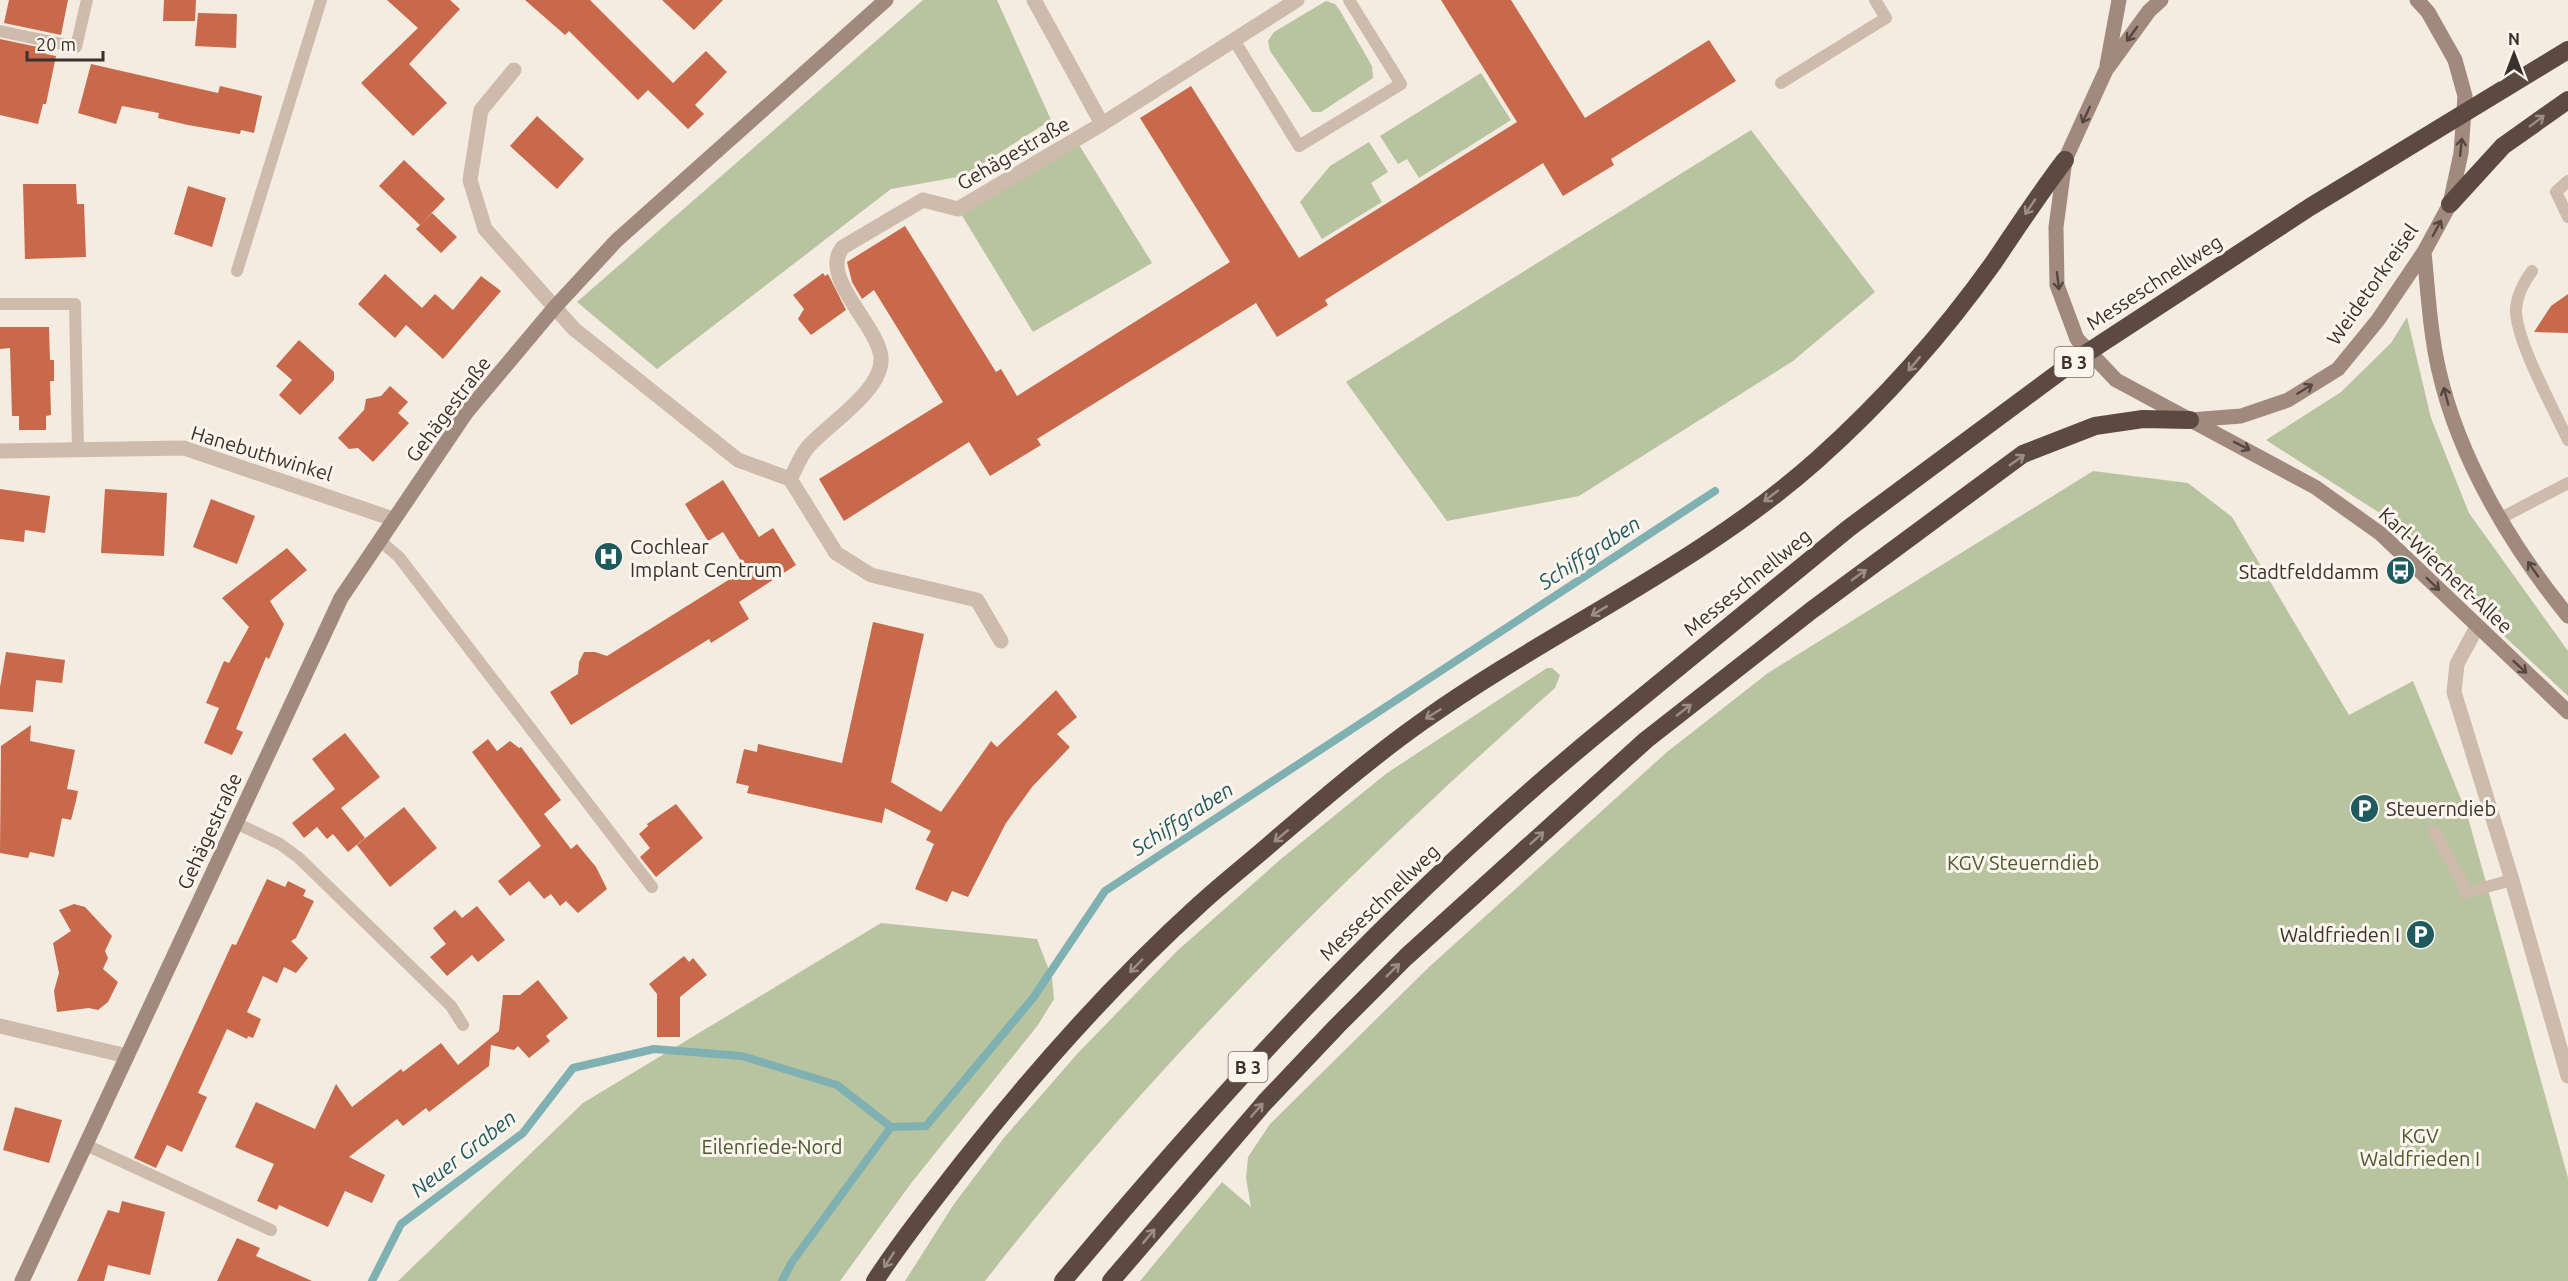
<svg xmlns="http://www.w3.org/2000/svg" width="2568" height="1281" viewBox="0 0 2568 1281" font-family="Ubuntu,sans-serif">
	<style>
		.green { fill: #b8c4a0 }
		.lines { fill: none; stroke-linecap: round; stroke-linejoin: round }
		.stream { stroke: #7fb0b2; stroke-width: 8 }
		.building { fill: #c8694b }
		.lane { stroke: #cdbbac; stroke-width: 12 }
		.street { stroke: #cdbbac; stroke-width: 15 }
		.secondary { stroke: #a18a7d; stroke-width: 15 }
		.highway { stroke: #5c4a42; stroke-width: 18 }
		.highway-bridge { stroke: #5c4a42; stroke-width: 18 }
		.oneway { stroke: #544640 }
		.oneway2 { stroke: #9c8e87 }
		.labels { text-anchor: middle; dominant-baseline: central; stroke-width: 6; stroke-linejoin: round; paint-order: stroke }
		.shield { fill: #fbf5ee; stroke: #756b66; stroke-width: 1.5 }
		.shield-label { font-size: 18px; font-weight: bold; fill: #3b302b }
		.street-label { font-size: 20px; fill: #3b302b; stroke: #fbf5ee }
		.poi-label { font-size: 20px; fill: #3b302b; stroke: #fbf5ee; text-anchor: start }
		.park-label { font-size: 20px; fill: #4a5a2e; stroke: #fbf5ee }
		.water-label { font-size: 21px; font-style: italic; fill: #1f5a5e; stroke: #fbf5ee }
	</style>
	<rect width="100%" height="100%" fill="#f4ebe1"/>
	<path class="green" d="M923,0H997L1051,120L963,176L891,189L657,369L577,302Z
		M1326,1L1335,4L1339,9L1372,66L1373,78L1321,112H1312L1270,51L1268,41L1274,32Z
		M1481,73L1511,120L1419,178L1407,159L1398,164L1380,136Z
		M1751,130L1875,292L1793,361L1579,496L1447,521L1346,382Z
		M1076,140L1152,263L1033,332L958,209Z
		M1369,142L1388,172L1371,183L1382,202L1322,239L1300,202L1330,166Z
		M2407,317L2431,418L2469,513L2568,651V696L2503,635L2403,528L2266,440L2341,392L2391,343Z
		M2093,471L2188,483L2232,517L2349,715L2413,681L2467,814L2568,1178V1281H1140L1222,1182L1251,1207L1246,1178L1248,1157L1270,1124L1428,968L1667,752L1768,673Z
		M1547,668H1552L1560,675L1555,688C1350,870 1154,1064 985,1281H905L954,1204L1003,1139L1078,1053L1177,951L1281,859L1387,773Z
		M881,923L1037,939L1052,978L1054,999L1038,1025L912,1182L840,1281H398L583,1103Z"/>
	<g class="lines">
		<path class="stream" d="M891,1127L926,1126L1033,998L1105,891L1715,491
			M372,1281L401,1224L523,1133L573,1068L654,1049L742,1056L837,1085L891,1127
			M782,1281L792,1262L891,1127"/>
	</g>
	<path class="building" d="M9,0H68L61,35L4,23Z
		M164,0H196L195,21H163Z
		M387,0H450L460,9L409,64L447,103L413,136L361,83L418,28Z
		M525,0H590L673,83L706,51L727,72L695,105L704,114L688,129L648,90L638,100L569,31L565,35Z
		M662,0H723L694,30Z
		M1441,0H1511L1585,118L1709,40L1736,81L1611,159L1614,165L1563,196L1543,163L1325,300L1328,305L1277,337L1256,303L1037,439L1041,445L990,476L969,442L844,521L819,479L943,402L874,290L862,299L852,282L847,262L905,226L996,372L1001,369L1017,396L1230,262L1140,118L1191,86L1299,258L1517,122Z
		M198,13L237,14L236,48L195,46Z
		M0,39L47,49L46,54L56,56L46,104H43L38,124L0,115Z
		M91,64L218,93L220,86L262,96L254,133L241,130L240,134L188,125L158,118L159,113L122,106L116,124L78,113Z
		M537,116L584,159L557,189L510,146Z
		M404,160L445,199L420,225L379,186Z
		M23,184H76L77,204H84L86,257L25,259Z
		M188,186L226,198L212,247L174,234Z
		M432,213L457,237L441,253L416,229Z
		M823,273L825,276L828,274L846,310L811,335L798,319L804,309L793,295Z
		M385,274L422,308L435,294L453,310L481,276L501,291L443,359L406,325L395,338L358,304Z
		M2568,294V333L2534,332L2551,306Z
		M0,327H49L50,360H54V381H50L51,415L46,416V430H19V416H12L10,348L0,349Z
		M299,340L334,372V380L300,415L279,395L292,380L276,366Z
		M390,386L408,402L398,413L409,423L373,462L358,448L349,449L338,438L364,410L366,399L381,396Z
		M723,480L759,537L773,528L796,565L739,602L749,619L711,643L709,639L571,725L550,692L578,674L579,662L584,652H595L607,656L746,569L723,532L708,541L685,504Z
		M0,489L50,496L45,533L25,530L24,542L0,539Z
		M105,489L167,493L164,556L101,553Z
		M211,499L255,516L237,564L193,547Z
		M287,548L307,570L270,601L284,624L269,659L266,657L236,729L243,732L232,755L204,743L219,708L206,703L224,661L229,663L249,627L222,598Z
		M873,622L924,634L891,782L941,812L991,741L997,747L1056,690L1077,717L1057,734L1070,747L1032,787L1006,823L968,897L952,891L947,902L915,889L934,844L926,840L931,831L885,808L882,823L747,793L749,786L736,783L744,749L757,752L758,744L842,763Z
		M6,652L65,660L62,683L36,680L33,712L0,709V687Z
		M31,725L30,741L75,750L67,789L78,791L76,801L71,820L62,818L54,857L30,852L28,858L0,853L1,746Z
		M345,733L380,777L341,808L365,838L348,852L333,834L327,839L317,827L304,838L292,823L335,789L312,759Z
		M488,739L497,751L510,741L519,748L521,747L561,800L544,814L571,849L577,844L596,867L607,889L578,913L566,901L560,906L551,894L544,899L529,881L510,896L498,881L541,846L472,752Z
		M676,804L703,838L656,877L640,857L650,848L639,834L648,826L647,824Z
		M404,807L437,848L390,887L357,845Z
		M267,879L285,887L288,881L306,890L303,896L314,901L296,938L291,941L308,958L296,973L284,967L277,983L263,976L247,1012L261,1019L253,1038L248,1036L247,1039L227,1029L198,1093L207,1097L182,1152L167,1145L156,1168L134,1158L232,944L236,945Z
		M74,904L85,907L112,936L105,951L108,958L103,969L118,982L108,1002L98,1010L89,1008L57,1012L54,991L59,973L53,943L71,931L59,910Z
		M477,906L505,940L478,962L472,955L447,976L430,957L446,944L433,928L455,910L462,918Z
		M684,956L689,962L693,958L707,975L680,997V1037H657V994L649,984Z
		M538,980L568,1018L546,1036L550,1041L529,1058L518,1046L514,1050L491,1045L489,1066L429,1112L426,1108L403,1126L397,1119L349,1157L385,1175L372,1203L345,1191L328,1227L279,1205L277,1210L257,1201L274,1164L235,1147L256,1102L315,1129L336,1084L352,1107L401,1069L403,1072L441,1043L458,1065L499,1031L503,995H520Z
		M15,1107L62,1120L49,1163L3,1150Z
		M122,1201L165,1212L150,1275L108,1265L104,1281H77L108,1210L119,1213Z
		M237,1238L260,1248L256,1256L312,1281H217Z"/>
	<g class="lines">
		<path class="lane" d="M0,31L76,47L87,0
			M1234,40L1299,146L1401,84L1349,0
			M1781,83L1886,18L1875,0
			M2568,181L2556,192L2568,217
			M237,271L321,0
			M2532,271C2524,282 2517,294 2516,309C2515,339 2554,410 2568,440
			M0,304H75L78,450
			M2501,518L2568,483
			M379,540L399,557L652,887
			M236,823L280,844L299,858L451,1006L463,1025
			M2434,831L2467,891
			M2464,893L2512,880
			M86,1145L271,1230"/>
		<path class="street" d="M1034,0L1102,124
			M514,70L481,110L470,180L485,229L574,329L738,460L790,479
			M0,451L184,448L393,519
			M2477,627L2457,664L2454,692L2512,880L2568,1076
			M1001,641L977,600L871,575L836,553L790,479C796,469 800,456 808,447C828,424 884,390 881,357C877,324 818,276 843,247L923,200L958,209L1102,124L1297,0
			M0,1026L127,1056"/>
		<path class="secondary" d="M2161,0L2149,11L2106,70L2065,160L2056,227L2057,285L2077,339L2116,380L2315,487L2381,534L2568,712
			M2107,65L2119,0
			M2424,252C2428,292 2430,332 2439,371C2459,459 2511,546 2568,616
			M2190,420L2241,416L2288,400L2338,369L2378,320L2424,252L2450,204L2461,153L2465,96L2455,60L2428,12L2417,0
			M22,1281L341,598L466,413L555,307L616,241L886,0"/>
		<path class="highway" d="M2450,204L2503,146L2568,100
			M875,1281C902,1239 933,1201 964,1161C1036,1070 1113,983 1199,905C1224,882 1250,862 1275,840C1323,799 1372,757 1423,721C1551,630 1699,565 1817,460C1883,401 1942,335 1994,262C2017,228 2039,194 2065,160
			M1063,1281C1231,1080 1409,887 1613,721
			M1111,1281L1265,1102L1337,1026L1406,957L1646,740L1812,610L2023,454L2095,426L2143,419L2190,420"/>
		<path class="highway-bridge" d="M1613,721L1849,528L2073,362L2310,207L2568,50"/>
	</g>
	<defs><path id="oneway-shaft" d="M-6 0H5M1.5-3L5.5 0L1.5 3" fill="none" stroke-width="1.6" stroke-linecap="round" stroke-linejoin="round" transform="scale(1.5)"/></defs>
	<g class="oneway">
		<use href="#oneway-shaft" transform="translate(2132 34) rotate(126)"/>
		<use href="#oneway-shaft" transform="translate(2086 115) rotate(115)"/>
		<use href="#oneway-shaft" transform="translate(2461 147) rotate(-84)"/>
		<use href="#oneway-shaft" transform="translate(2437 228) rotate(-62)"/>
		<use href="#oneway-shaft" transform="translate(2058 281) rotate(83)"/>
		<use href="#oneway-shaft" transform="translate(2305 389) rotate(-32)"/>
		<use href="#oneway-shaft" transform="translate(2446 396) rotate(-105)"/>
		<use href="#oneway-shaft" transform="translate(2242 446) rotate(27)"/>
		<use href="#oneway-shaft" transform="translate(2533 569) rotate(-125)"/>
		<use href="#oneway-shaft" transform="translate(2433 584) rotate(44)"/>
		<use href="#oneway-shaft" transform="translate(2520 667) rotate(43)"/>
	</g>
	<g class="oneway2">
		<use href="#oneway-shaft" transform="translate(2537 121) rotate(-37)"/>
		<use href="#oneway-shaft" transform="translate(2030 207) rotate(124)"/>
		<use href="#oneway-shaft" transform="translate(1914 364) rotate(130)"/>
		<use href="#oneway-shaft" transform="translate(2017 460) rotate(-35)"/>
		<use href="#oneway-shaft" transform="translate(1771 496) rotate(142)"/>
		<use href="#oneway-shaft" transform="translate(1859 575) rotate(-36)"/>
		<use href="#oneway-shaft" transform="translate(1599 611) rotate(149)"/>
		<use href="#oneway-shaft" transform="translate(1684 710) rotate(-38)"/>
		<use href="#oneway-shaft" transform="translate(1433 714) rotate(148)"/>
		<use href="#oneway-shaft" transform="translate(1281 836) rotate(140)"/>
		<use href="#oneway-shaft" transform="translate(1537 838) rotate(-42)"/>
		<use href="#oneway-shaft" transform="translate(1136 966) rotate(134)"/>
		<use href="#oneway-shaft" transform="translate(1393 970) rotate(-45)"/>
		<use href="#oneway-shaft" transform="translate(1257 1110) rotate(-49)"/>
		<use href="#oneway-shaft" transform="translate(1149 1236) rotate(-50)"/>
		<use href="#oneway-shaft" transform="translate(889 1260) rotate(123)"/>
	</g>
	<defs>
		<symbol id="hospital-disc" viewBox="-11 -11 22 22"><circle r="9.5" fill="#1f5a5e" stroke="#fbf5ee"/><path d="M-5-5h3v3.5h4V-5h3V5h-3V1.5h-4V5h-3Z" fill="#fff"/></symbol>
		<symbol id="bus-disc" viewBox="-11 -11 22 22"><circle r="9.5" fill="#1f5a5e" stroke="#fbf5ee"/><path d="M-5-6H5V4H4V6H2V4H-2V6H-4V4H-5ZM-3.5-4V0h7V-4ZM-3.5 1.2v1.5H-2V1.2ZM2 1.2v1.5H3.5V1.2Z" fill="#fff"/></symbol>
		<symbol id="parking-disc" viewBox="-11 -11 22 22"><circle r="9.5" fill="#1f5a5e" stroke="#fbf5ee"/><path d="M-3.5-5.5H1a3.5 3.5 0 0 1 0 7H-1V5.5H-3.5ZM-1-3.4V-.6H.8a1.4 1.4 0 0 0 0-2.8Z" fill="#fff"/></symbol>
	</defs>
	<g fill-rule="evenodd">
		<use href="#hospital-disc" x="592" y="540" width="33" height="33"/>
		<use href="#bus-disc" x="2384" y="554" width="33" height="33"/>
		<use href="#parking-disc" x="2348" y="792" width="33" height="33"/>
		<use href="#parking-disc" x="2404" y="918" width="33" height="33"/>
	</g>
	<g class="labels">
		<g class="shield">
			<rect x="2054.5" y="347" width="39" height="30" rx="4.5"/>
			<rect x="1228.5" y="1052" width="39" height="30" rx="4.5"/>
		</g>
		<g class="shield-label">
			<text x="2074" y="362">B 3</text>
			<text x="1248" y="1067">B 3</text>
		</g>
		<g class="street-label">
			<text transform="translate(1013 153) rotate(-30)">Gehägestraße</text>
			<text transform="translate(2154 282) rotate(-33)">Messeschnellweg</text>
			<text transform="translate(2372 284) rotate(-55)">Weidetorkreisel</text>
			<text transform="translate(448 409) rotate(-53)">Gehägestraße</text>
			<text transform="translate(262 453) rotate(17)">Hanebuthwinkel</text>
			<text transform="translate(2446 570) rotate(43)">Karl-Wiechert-Allee</text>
			<text transform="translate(1747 582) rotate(-39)">Messeschnellweg</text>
			<text transform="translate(209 831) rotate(-65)">Gehägestraße</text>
			<text transform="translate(1379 902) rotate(-44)">Messeschnellweg</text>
		</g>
		<g class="poi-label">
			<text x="630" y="546">Cochlear<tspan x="630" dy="23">Implant Centrum</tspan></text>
			<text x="2379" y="571" text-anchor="end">Stadtfelddamm</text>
			<text x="2386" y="808">Steuerndieb</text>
			<text x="2400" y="934" text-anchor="end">Waldfrieden I</text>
		</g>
		<g class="park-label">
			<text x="2023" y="862">KGV Steuerndieb</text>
			<text x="2420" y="1135">KGV<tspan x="2420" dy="23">Waldfrieden I</tspan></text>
			<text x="772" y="1146">Eilenriede-Nord</text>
		</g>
		<g class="water-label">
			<text transform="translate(1589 552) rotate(-33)">Schiffgraben</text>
			<text transform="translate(1182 818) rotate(-33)">Schiffgraben</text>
			<text transform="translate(463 1153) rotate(-38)">Neuer Graben</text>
		</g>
	</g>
	<g transform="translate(2514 54)" stroke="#fbf5ee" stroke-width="4.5" paint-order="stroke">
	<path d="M0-4.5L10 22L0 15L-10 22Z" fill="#3b302b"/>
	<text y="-9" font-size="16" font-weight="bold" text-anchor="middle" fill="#3b302b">N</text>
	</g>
	<path d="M27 51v9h76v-9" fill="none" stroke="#3b302b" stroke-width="3"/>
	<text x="36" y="51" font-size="18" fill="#3b302b" stroke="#fbf5ee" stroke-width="4.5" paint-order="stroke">20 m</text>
</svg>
